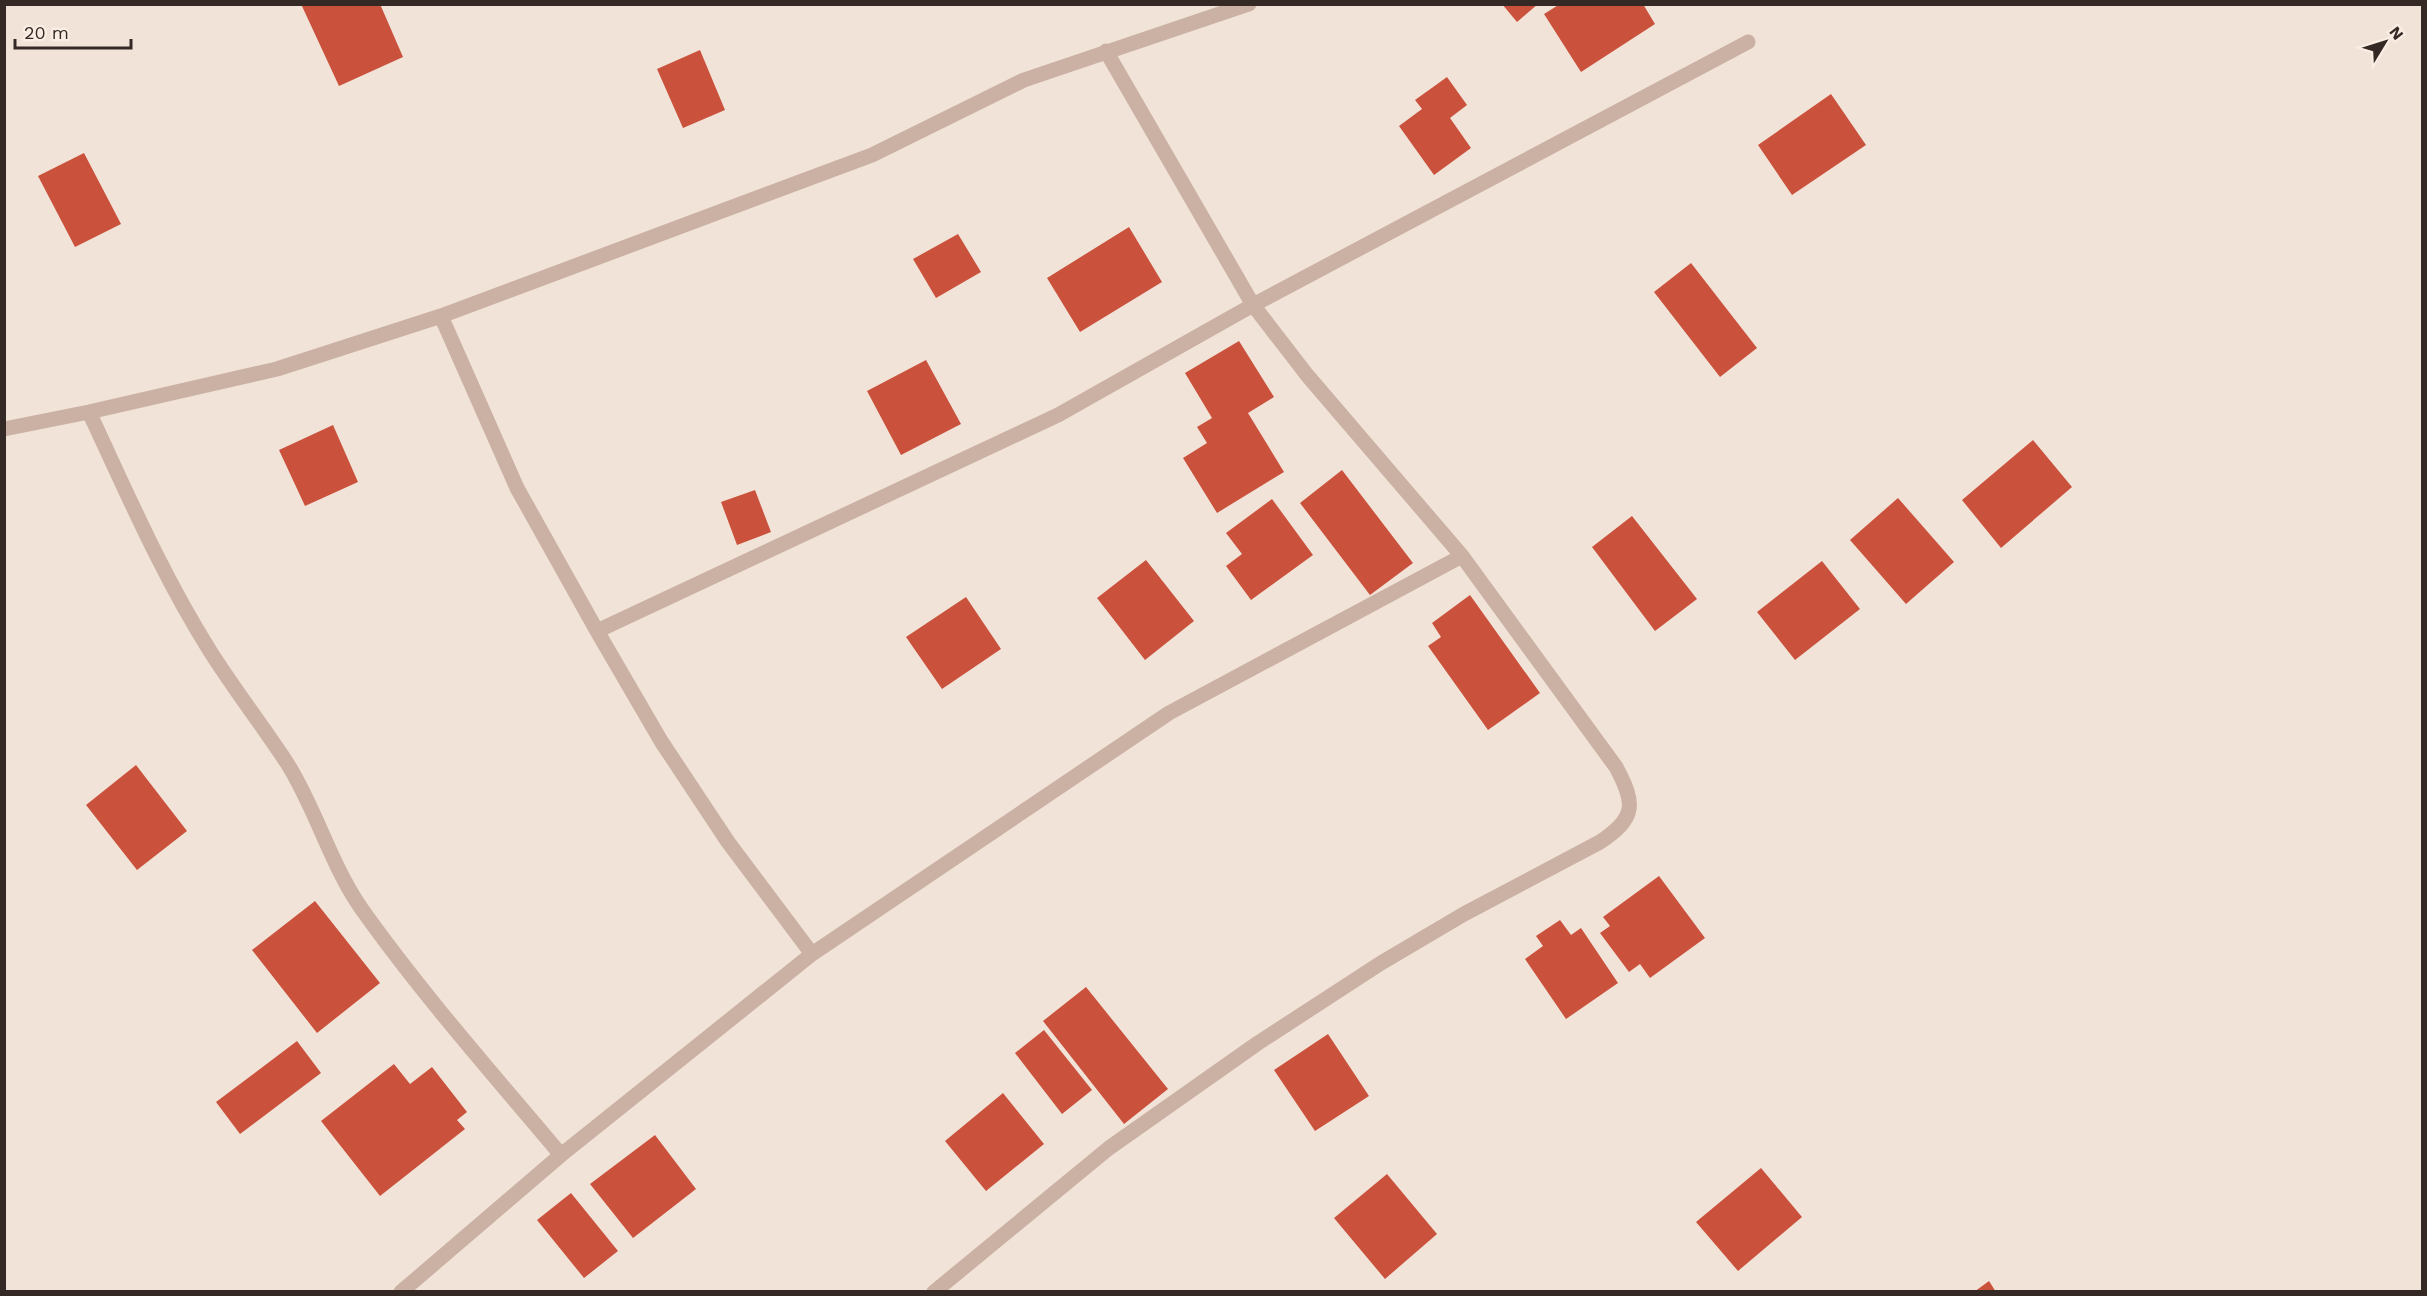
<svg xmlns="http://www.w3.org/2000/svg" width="2427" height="1296" viewBox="0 0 2427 1296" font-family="'Work Sans',sans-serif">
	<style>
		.building { fill: #ca523d }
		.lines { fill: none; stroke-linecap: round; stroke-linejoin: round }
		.minor { stroke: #cab1a4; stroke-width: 15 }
	</style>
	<rect width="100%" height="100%" fill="#f2e3d8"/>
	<path class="building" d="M301,4H380L403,57L339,86Z
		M1502,4H1538L1517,22Z
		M1560,4H1643L1655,24L1581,72L1544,14Z
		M700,50L725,110L683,128L657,69Z
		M1447,77L1467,105L1450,118L1471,148L1434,175L1399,126L1422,109L1415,100Z
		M1831,94L1866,145L1792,195L1758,145Z
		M84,153L121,224L75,247L38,176Z
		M1129,227L1162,282L1080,332L1047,278Z
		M958,234L981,272L936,298L913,259Z
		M1691,263L1757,348L1720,377L1654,292Z
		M1239,341L1274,397L1248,413L1284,472L1217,513L1183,458L1207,443L1197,427L1212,418L1185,373Z
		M926,360L961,424L901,455L867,391Z
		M333,425L358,482L305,506L279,450Z
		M2033,440L2072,487L2001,548L1962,500Z
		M1342,470L1413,563L1370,595L1300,503Z
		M755,490L771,532L737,545L721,502Z
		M1898,498L1954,562L1906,604L1850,540Z
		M1272,499L1313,555L1251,600L1226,566L1242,554L1226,533Z
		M1632,516L1697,599L1655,631L1592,547Z
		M1146,560L1194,621L1145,660L1097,598Z
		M1822,561L1860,609L1795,660L1757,612Z
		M1470,595L1540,693L1488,730L1428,646L1441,637L1432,623Z
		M966,597L1001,649L942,689L906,637Z
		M136,765L187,831L137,870L86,805Z
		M1659,876L1705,938L1650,978L1640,964L1629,972L1600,933L1610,926L1603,917Z
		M315,901L380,983L317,1033L252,950Z
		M1560,920L1571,935L1581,928L1618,983L1566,1019L1525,959L1543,946L1536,936Z
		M1086,987L1168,1089L1124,1124L1043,1021Z
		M1044,1030L1092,1090L1062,1114L1015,1053Z
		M1328,1034L1369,1096L1315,1131L1274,1070Z
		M297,1041L321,1073L240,1134L216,1102Z
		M394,1064L410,1084L432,1067L467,1112L457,1120L465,1129L380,1196L321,1121Z
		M1003,1093L1044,1144L986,1191L945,1141Z
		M655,1135L696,1189L633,1238L590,1184Z
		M1761,1168L1802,1217L1738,1271L1696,1222Z
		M1387,1174L1437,1234L1385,1279L1334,1218Z
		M571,1193L618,1251L584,1278L537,1220Z
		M1989,1281L1996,1292H1974Z"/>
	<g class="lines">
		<path class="minor" d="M441,316L517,488L597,631L661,741L728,842L812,954
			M89,412C127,493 162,575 210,651C234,689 262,725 287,763C316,809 330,863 361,908C422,994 493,1074 561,1155
			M4,429L89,412L277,369L441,316L872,155L1024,80L1249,4
			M597,631L1058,415L1253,305L1748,42
			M401,1292L561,1155L812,954L1169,713L1462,556
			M934,1292L1109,1148L1258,1043L1381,963L1464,914L1600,842C1636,818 1636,804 1616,767L1462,556L1307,375L1253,305L1106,51"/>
	</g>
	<rect width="2427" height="1296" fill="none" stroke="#352926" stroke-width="12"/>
	<g transform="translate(2385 42) rotate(52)" stroke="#faeee4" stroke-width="4.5" paint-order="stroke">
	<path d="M0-4.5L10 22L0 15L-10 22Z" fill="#352926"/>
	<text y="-9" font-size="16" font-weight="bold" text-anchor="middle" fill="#352926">N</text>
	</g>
	<path d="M15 39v9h116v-9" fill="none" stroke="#352926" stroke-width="3"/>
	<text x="24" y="39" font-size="18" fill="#352926" stroke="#faeee4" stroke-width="4.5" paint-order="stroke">20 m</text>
</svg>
